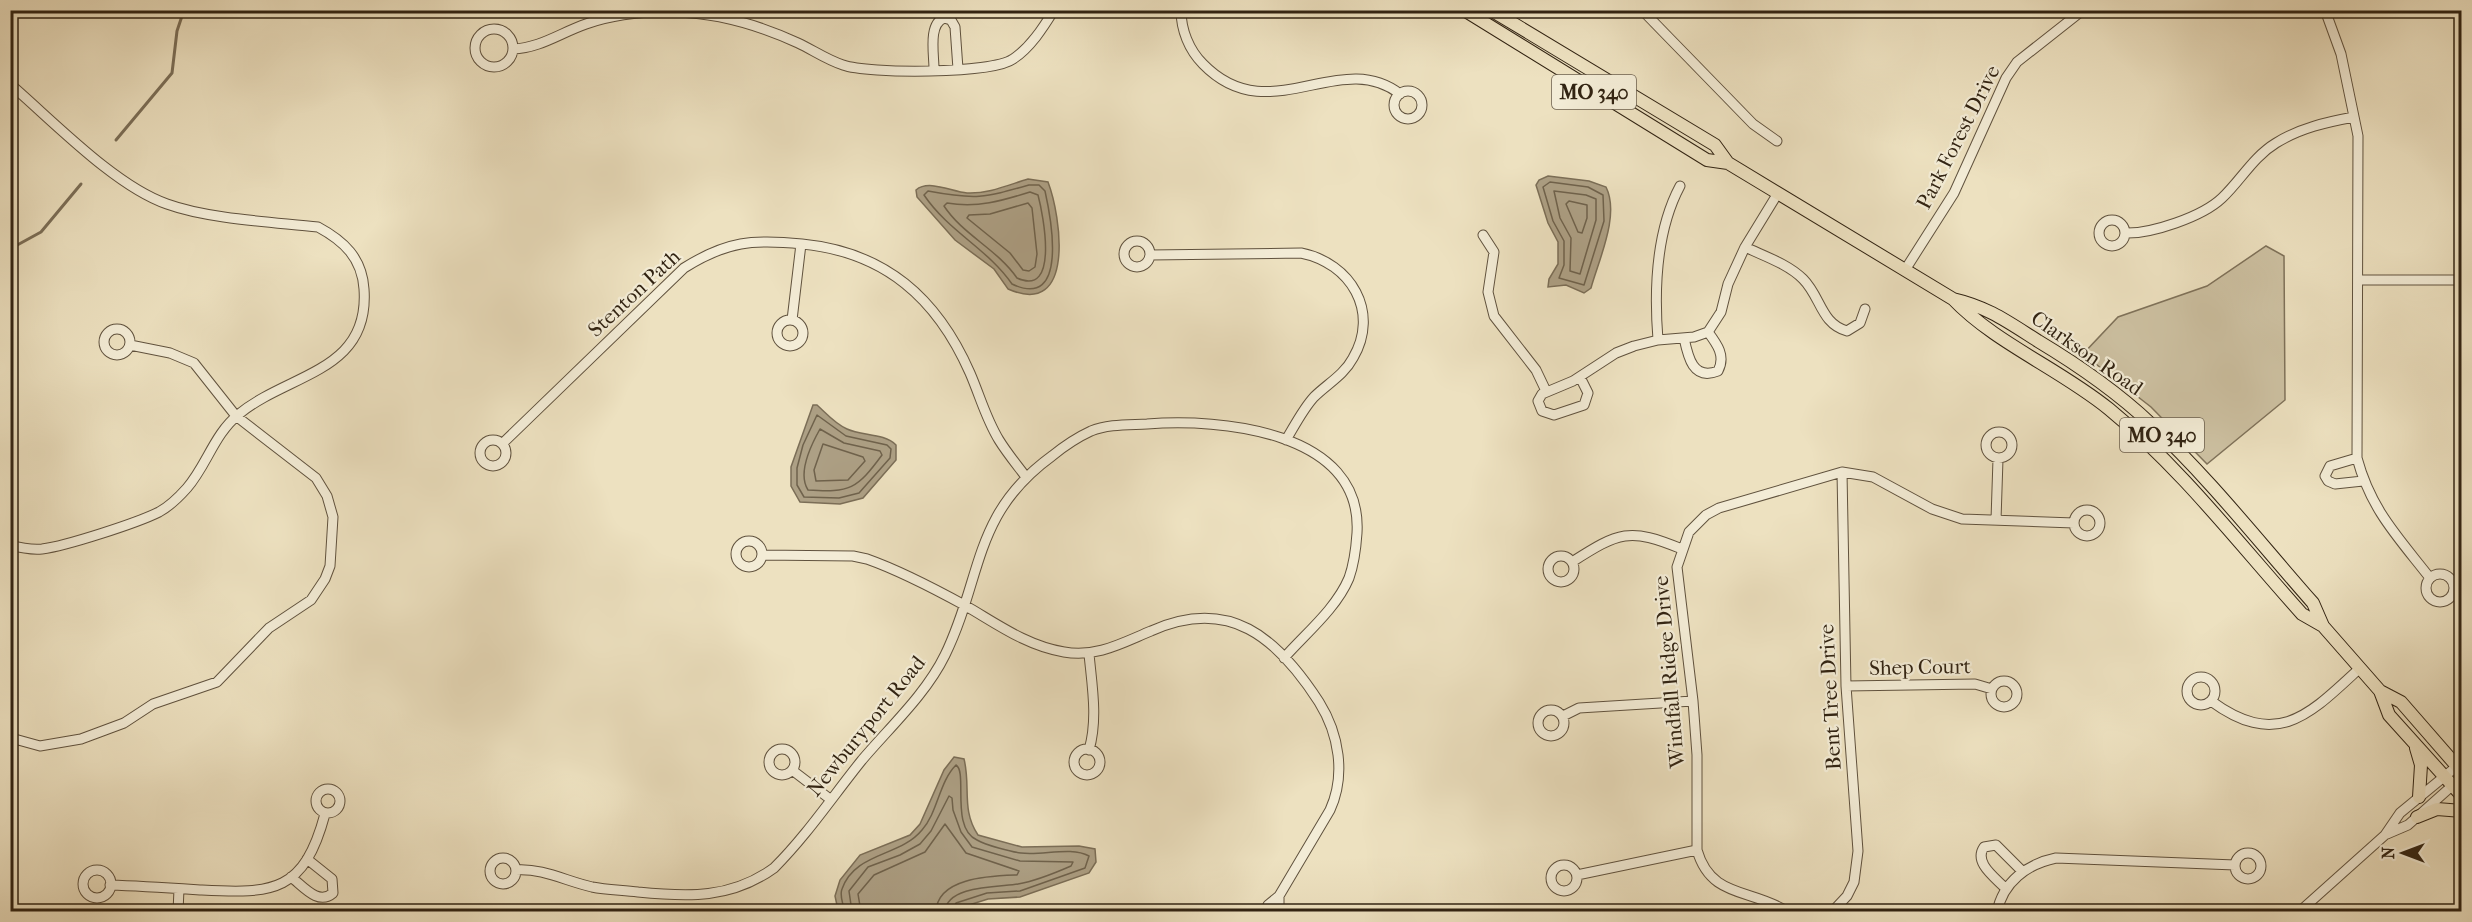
<svg xmlns="http://www.w3.org/2000/svg" width="2472" height="922" viewBox="0 0 2472 922" font-family="'IM FELL French Canon',serif">
	<style>
		.green { fill: #cdc1a2; stroke: #7f725a; stroke-width: 1.5 }
		.water { fill: #ada085; stroke: #7b6e57; stroke-width: 1.5 }
		.lines { fill: none; stroke-linecap: round; stroke-linejoin: round }
		.shore { stroke: #6f624c; stroke-width: 1.5 }
		.stream { stroke: #7b6e57; stroke-width: 3 }
		.minor-casing { stroke: #60523e; stroke-width: 11 }
		.major-casing { stroke: #312312; stroke-width: 14 }
		.minor { stroke: #f3ecd6; stroke-width: 9 }
		.major { stroke: #ede1c0; stroke-width: 12 }
		.labels { text-anchor: middle; dominant-baseline: central; stroke-width: 4.5; stroke-linejoin: round; paint-order: stroke }
		.shield { fill: #f3ecd6; stroke: #6b5f4d; stroke-width: 1.5 }
		.shield-label { font-size: 20px; font-weight: bold; fill: #312312 }
		.street-label { font-size: 21px; fill: #312312; stroke: #f3ecd6 }
	</style>
	<rect width="100%" height="100%" fill="#ede1c0"/>
	<filter id="stains"><feTurbulence type="fractalNoise" baseFrequency=".00333" numOctaves="4"/><feColorMatrix values="0 0 0 0 .2 0 0 0 0 .09 0 0 0 0 .02 0 0 0 .5 -.17"/></filter>
	<radialGradient id="worn" r=".72"><stop offset=".6" stop-color="#630" stop-opacity="0"/><stop offset="1" stop-color="#630" stop-opacity=".3"/></radialGradient>
	<path class="green" d="M2266,246L2284,256L2285,400L2207,464L2151,407L2083,354L2118,317L2207,286Z"/>
	<path class="water" d="M1548,176L1589,181L1606,187C1620,215 1599,259 1591,288L1584,293L1566,285L1548,287L1549,279L1558,264V242L1548,223L1536,185L1539,180Z
		M1028,179L1048,182C1061,216 1076,319 1008,289L994,269L955,240L917,197L916,190C929,179 952,192 967,193C988,194 1008,185 1028,179Z
		M813,405H817C827,414 835,424 847,429C862,436 884,433 896,445V460L863,498L840,504L800,502L791,486V467Z
		M954,757L964,759C971,786 961,810 978,835L1022,847L1079,846L1095,849L1096,862L1089,873L1020,897L988,899L950,911L838,910L835,896L840,880L860,855L910,835L920,824L944,770Z"/>
	<g class="lines">
		<path class="shore" d="M1550,182L1588,187L1603,195L1604,221L1584,285L1559,278L1564,265V241L1553,221L1543,187Z
			M1029,185H1039L1045,191C1051,218 1069,311 1012,284C988,249 949,232 924,195L928,191C976,200 983,198 1029,185Z
			M1554,191L1586,195L1596,199V220L1580,274L1570,271L1571,238L1560,218Z
			M1030,192L1038,195C1043,214 1060,298 1017,278C997,249 963,235 944,206L947,203C978,208 1001,201 1030,192Z
			M1569,201L1587,205V218L1582,233L1578,232L1566,204Z
			M1028,203L1032,208L1037,254L1035,267L1029,271L1023,270L1010,253L967,218L969,215L990,214Z
			M817,415L846,436L887,445L891,449L890,458L859,493L839,498L804,497L797,485V468L803,445Z
			M820,429L844,443L880,451L882,455C857,489 850,493 808,490C797,473 811,445 820,429Z
			M823,444L863,457L865,461L848,480L816,481L814,470Z
			M844,912C844,904 839,896 842,889C855,852 900,857 922,830C938,812 939,782 956,765C968,772 950,828 977,840C985,845 1012,852 1021,853C1042,856 1071,846 1089,856L1085,868L1020,891L987,893L956,903L952,912
			M852,912L849,891L868,867L900,855L920,844L931,831L949,796L952,798L953,810L961,832L972,847L1020,861L1073,862L1071,866C1055,873 1036,881 1018,884C999,887 946,885 945,912
			M861,912L858,894L874,875L925,852L945,824L966,853L1019,871L1017,875C991,876 937,877 936,912"/>
		<path class="stream" d="M116,140L172,73L177,31L184,10
			M10,249L41,232L81,184"/>
		<defs>
			<path id="minor" d="M1181,10C1181,30 1189,50 1203,64C1269,132 1339,47 1400,94
				M1642,10L1753,124L1777,141
				M2325,10L2341,54L2358,136L2357,458C2371,510 2398,537 2430,578
				M475 48a19 19 0 1 1 38 0a19 19 0 1 1-38 0Z
				M513,49C540,48 560,33 586,24C615,14 644,11 675,12C718,13 759,25 798,43C813,50 827,60 843,65C868,74 992,74 1013,59C1030,48 1043,28 1054,10
				M934,69C934,54 928,24 944,18L951,20L955,27L958,69
				M10,84C53,121 115,186 167,204C208,219 273,222 318,227C344,241 362,258 364,289C370,372 289,373 239,414C214,434 207,465 187,488C179,497 170,506 159,512C137,523 66,546 42,549C31,550 21,548 10,545
				M1394 105a14 14 0 1 1 28 0a14 14 0 1 1-28 0Z
				M2099 233a13 13 0 1 1 26 0a13 13 0 1 1-26 0Z
				M2125,233C2151,234 2202,217 2222,198C2241,180 2253,157 2276,143C2300,128 2327,122 2354,117
				M1483,235L1494,252L1488,292L1494,316L1536,370L1546,391
				M1124 254a13 13 0 1 1 26 0a13 13 0 1 1-26 0Z
				M1745,247C1764,256 1788,264 1803,279C1821,297 1821,324 1847,331L1860,323L1865,309
				M1150,255L1301,253C1351,263 1380,312 1353,358C1344,375 1327,384 1314,397C1303,409 1295,425 1286,440
				M1905,270L1954,193L2006,78L2017,62L2083,10
				M2359,280H2462
				M777 333a13 13 0 1 1 26 0a13 13 0 1 1-26 0Z
				M792,320L801,244
				M104 342a13 13 0 1 1 26 0a13 13 0 1 1-26 0Z
				M1684,338C1688,357 1693,381 1718,371C1726,356 1717,344 1708,332
				M1658,340C1654,290 1656,231 1680,186
				M1580,377L1588,393L1584,405L1554,415L1542,411L1538,401L1542,394L1573,381L1616,353L1634,346L1658,340L1694,337L1708,332L1721,312L1728,284L1745,247L1778,193
				M1986 445a13 13 0 1 1 26 0a13 13 0 1 1-26 0Z
				M480 453a13 13 0 1 1 26 0a13 13 0 1 1-26 0Z
				M504,442L684,268C727,241 753,239 802,244C885,252 937,298 970,373C980,396 986,419 999,440C1007,453 1017,465 1026,477
				M2357,458L2330,466L2325,476L2328,481L2335,484L2363,481
				M2074 523a13 13 0 1 1 26 0a13 13 0 1 1-26 0Z
				M1996,520L1998,459
				M736 554a13 13 0 1 1 26 0a13 13 0 1 1-26 0Z
				M762,555L853,556L867,559C901,571 935,589 966,606C997,624 1027,646 1064,652C1096,658 1122,643 1151,631C1229,596 1277,637 1319,702C1339,734 1346,775 1330,810L1279,896L1268,905L1265,912
				M1548 569a13 13 0 1 1 26 0a13 13 0 1 1-26 0Z
				M1572,562C1619,532 1629,527 1682,549
				M2426 588a14 14 0 1 1 28 0a14 14 0 1 1-28 0Z
				M1089,654C1092,686 1098,719 1089,750
				M2187 691a14 14 0 1 1 28 0a14 14 0 1 1-28 0Z
				M1991 694a13 13 0 1 1 26 0a13 13 0 1 1-26 0Z
				M1846,686L1975,684L1992,689
				M2211,701C2278,750 2310,714 2360,668
				M1538 723a13 13 0 1 1 26 0a13 13 0 1 1-26 0Z
				M1563,716L1579,708L1693,701
				M11,738L40,746L81,739L124,723L153,704L217,682L269,628L311,600L325,579L330,566L333,517L327,496L316,478L236,416L194,363L170,353L130,345
				M769 762a13 13 0 1 1 26 0a13 13 0 1 1-26 0Z
				M1074 762a13 13 0 1 1 26 0a13 13 0 1 1-26 0Z
				M792,770L830,799
				M316 801a12 12 0 1 1 24 0a12 12 0 1 1-24 0Z
				M2387,834L2408,825L2462,777
				M2235 866a13 13 0 1 1 26 0a13 13 0 1 1-26 0Z
				M490 871a13 13 0 1 1 26 0a13 13 0 1 1-26 0Z
				M1551 878a13 13 0 1 1 26 0a13 13 0 1 1-26 0Z
				M516,870C542,868 566,881 592,887C607,890 623,890 638,892C688,897 731,899 774,868C807,835 833,796 862,760C890,727 926,694 945,655C983,577 972,514 1052,456C1063,447 1078,437 1091,431C1108,424 1129,425 1147,424C1220,418 1363,431 1357,533C1356,548 1354,564 1349,578C1336,609 1305,634 1284,658
				M83 884a14 14 0 1 1 28 0a14 14 0 1 1-28 0Z
				M1577,875L1697,850
				M291,877C303,886 318,906 333,893L332,879L307,859
				M110,885C141,886 171,888 202,890C274,894 304,892 325,814
				M2006,889C1996,878 1973,863 1984,847L1996,845L2023,872
				M178,912L179,889
				M1279,912V896
				M1788,912C1751,888 1711,899 1697,850V755L1693,701L1677,567L1689,532L1706,515L1719,508L1842,472L1873,477L1932,509L1962,519L2074,523
				M1832,912L1847,896L1854,882L1858,851L1846,686L1842,472
				M1997,912C2003,882 2027,864 2056,858L2235,865
				M2299,912L2385,835L2400,813L2462,762"/>
			<path id="major" d="M1464,10L1707,160L1728,163
				M1491,10L1715,145L1728,163L1953,299C1995,343 2060,369 2109,409C2181,468 2240,545 2302,614L2323,626
				M1953,299C1988,307 2008,322 2038,341C2078,365 2117,392 2151,424C2210,479 2260,543 2313,603L2323,626L2380,691L2389,715L2462,796
				M2380,691L2401,702L2462,772
				M2416,748L2421,765L2419,797
				M2417,817L2437,809L2462,811"/>
		</defs>
		<use href="#minor" class="minor-casing"/>
		<use href="#major" class="major-casing"/>
		<use href="#minor" class="minor"/>
		<use href="#major" class="major"/>
	</g>
	<g class="labels">
		<g class="shield">
			<rect x="1552" y="75" width="84" height="34" rx="4.5"/>
			<rect x="2120" y="418" width="84" height="34" rx="4.5"/>
		</g>
		<g class="shield-label">
			<text x="1594" y="92">MO 340</text>
			<text x="2162" y="435">MO 340</text>
		</g>
		<g class="street-label">
			<text transform="translate(1958 137) rotate(-63)">Park Forest Drive</text>
			<text transform="translate(634 293) rotate(-43)">Stenton Path</text>
			<text transform="translate(2087 353) rotate(35)">Clarkson Road</text>
			<text transform="translate(1920 667) rotate(-1)">Shep Court</text>
			<text transform="translate(1669 672) rotate(-95)">Windfall Ridge Drive</text>
			<text transform="translate(1830 697) rotate(-93)">Bent Tree Drive</text>
			<text transform="translate(866 726) rotate(-51)">Newburyport Road</text>
		</g>
	</g>
	<rect width="2472" height="922" fill="none" stroke="#ede1c0" stroke-width="36"/>
	<rect x="12" y="12" width="2448" height="898" fill="none" stroke="#312312" stroke-width="3"/>
	<rect x="18" y="18" width="2436" height="886" fill="none" stroke="#312312" stroke-width="1.5"/>
	<g transform="translate(2403 853) rotate(270)" stroke="#f3ecd6" stroke-width="4.5" paint-order="stroke">
	<path d="M0-4.5L10 22L0 15L-10 22Z" fill="#312312"/>
	<text y="-9" font-size="16" font-weight="bold" text-anchor="middle" fill="#312312">N</text>
	</g>
	<rect width="100%" height="100%" filter="url(#stains)"/>
	<rect width="100%" height="100%" fill="url(#worn)"/>
</svg>
